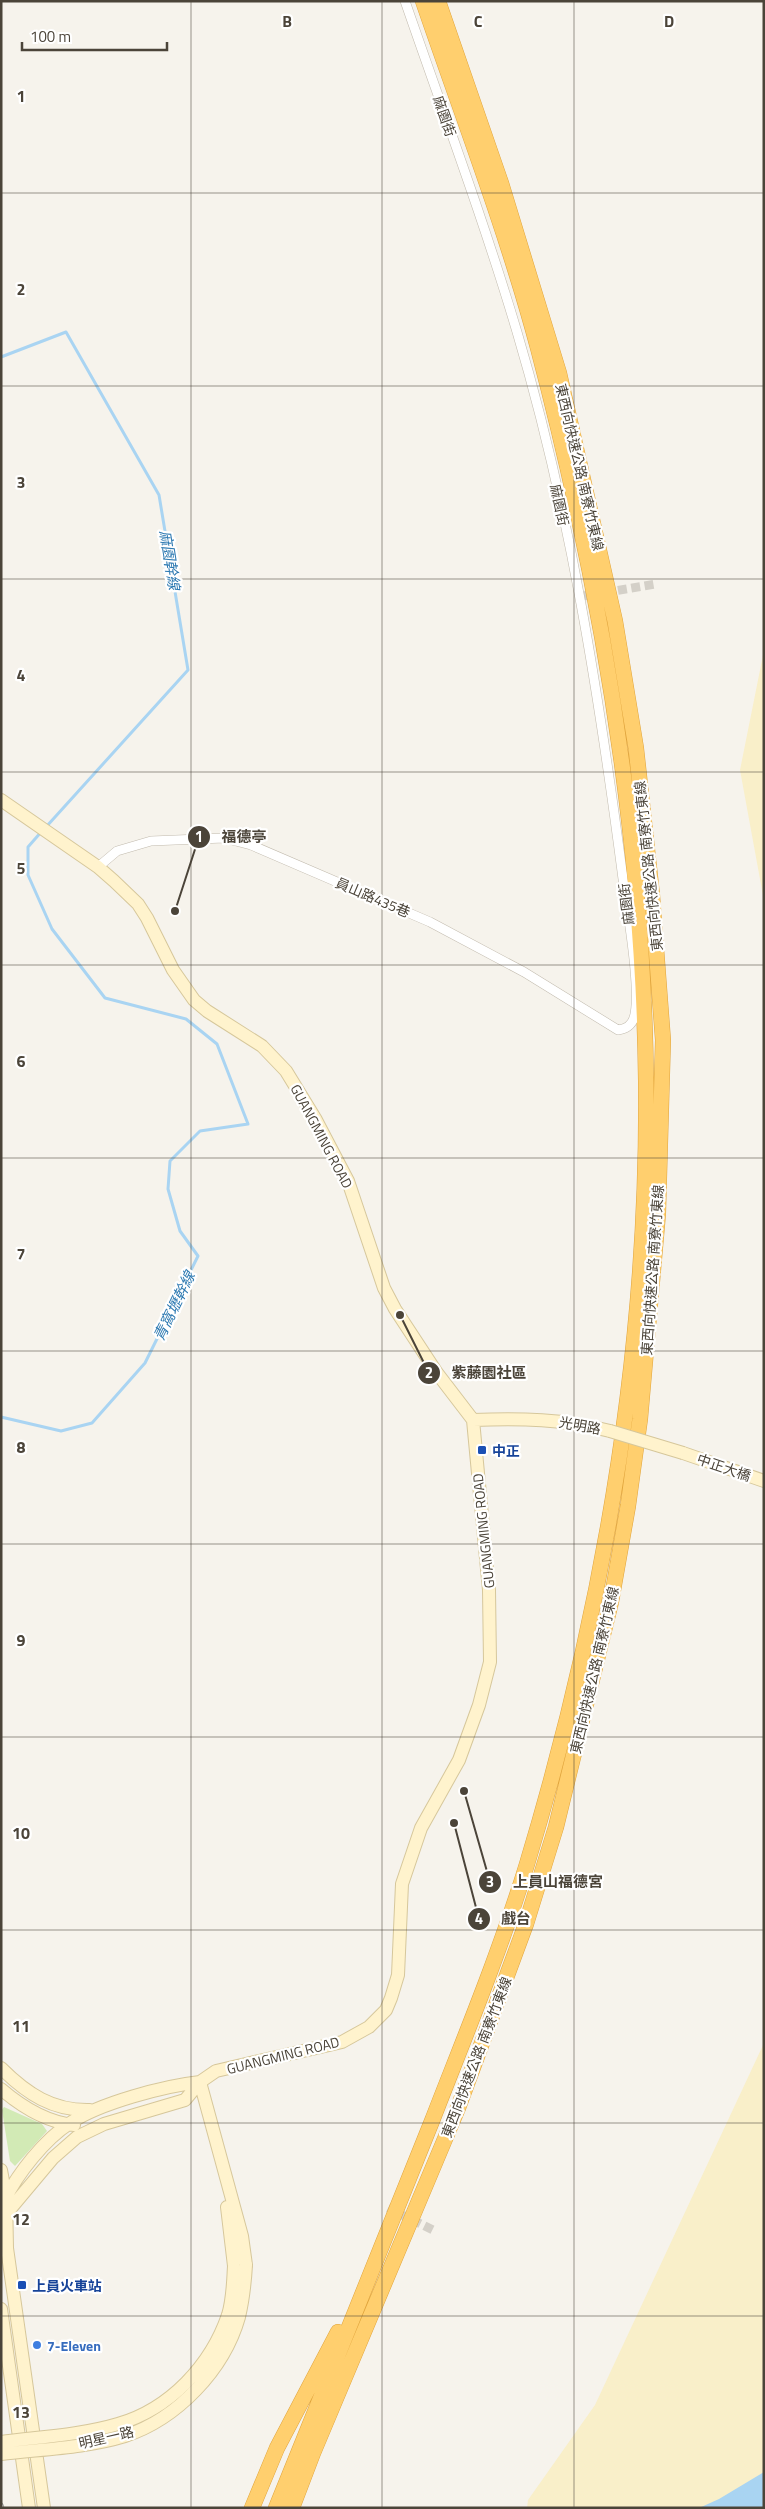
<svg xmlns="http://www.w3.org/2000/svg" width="765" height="2509" viewBox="0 0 765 2509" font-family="'Titillium Web','Noto Sans TC',sans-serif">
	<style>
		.green { fill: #d2eab5 }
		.sand { fill: #f9efc9 }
		.water { fill: #a9d4f2 }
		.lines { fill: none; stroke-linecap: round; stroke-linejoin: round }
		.stream { stroke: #a9d4f2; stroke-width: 3 }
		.street-tunnel { stroke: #d4d0c8; stroke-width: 9; stroke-dasharray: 9 4.5; stroke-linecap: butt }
		.street-casing { stroke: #c2bbae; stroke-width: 10 }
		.secondary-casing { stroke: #d6c79b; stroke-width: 14 }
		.highway-casing { stroke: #e0a43c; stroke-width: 16 }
		.street { stroke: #fff; stroke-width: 9 }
		.secondary { stroke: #fff3cd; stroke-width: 12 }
		.highway { stroke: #ffcf6e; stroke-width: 15 }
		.rail-casing { stroke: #9a9a9a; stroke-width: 5 }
		.rail { stroke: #fff; stroke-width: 3; stroke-dasharray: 9; stroke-linecap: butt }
		.secondary-bridge-casing { stroke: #d6c79b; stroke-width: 14; stroke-linecap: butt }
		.secondary-bridge { stroke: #fff3cd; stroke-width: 12 }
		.grid { fill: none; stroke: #4b4439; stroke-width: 1; stroke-opacity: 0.55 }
		.transit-dot { fill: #1a4fb4; stroke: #fff; stroke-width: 2 }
		.shop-dot { fill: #3f7fe0; stroke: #fff; stroke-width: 2 }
		.labels { text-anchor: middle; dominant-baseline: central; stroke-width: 4.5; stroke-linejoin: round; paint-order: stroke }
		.street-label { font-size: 14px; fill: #4b4439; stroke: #fff }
		.transit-label { font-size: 14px; font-weight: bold; fill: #164399; stroke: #fff; text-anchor: start }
		.shop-label { font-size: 14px; font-weight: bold; fill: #366cbe; stroke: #fff; text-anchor: start }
		.water-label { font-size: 15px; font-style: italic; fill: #2e7ab2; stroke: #fff }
		.grid-label { font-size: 16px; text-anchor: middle; font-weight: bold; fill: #4b4439; stroke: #fff; stroke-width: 4.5; stroke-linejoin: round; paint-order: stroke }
		.leader { fill: none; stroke: #4b4439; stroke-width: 2 }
		.callout-dot { fill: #4b4439; stroke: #fff; stroke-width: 2 }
		.mark-label { font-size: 15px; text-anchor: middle; font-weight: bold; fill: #fff }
		.callout-label { font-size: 15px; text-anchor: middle; font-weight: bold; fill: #4b4439; stroke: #fff; stroke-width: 4.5; stroke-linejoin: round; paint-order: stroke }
	</style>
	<rect width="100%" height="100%" fill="#f6f3ec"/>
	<path class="green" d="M4,2107L42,2124L47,2131L15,2166L10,2161L2,2110Z"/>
	<path class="sand" d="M764,650V901L740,770Z
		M764,2043V2508H527L528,2500L595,2405Z"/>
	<path class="water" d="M764,2472V2508H699L719,2499Z"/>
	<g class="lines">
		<path class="stream" d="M1,357L66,332L159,495L188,670L46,827
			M1,1417L61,1431L92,1423L145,1363L198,1256L180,1231L168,1189L170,1161L200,1131L248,1124L217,1044L186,1019L105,998L52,929L28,875V847L42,831"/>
		<path class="street-tunnel" d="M578,597L656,584
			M388,2208L433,2230"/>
		<defs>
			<path id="street" d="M98,867L117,851L151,841L224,838L251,845L430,922L524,972L618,1030C626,1029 631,1026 634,1018C642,992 627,909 623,879C599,695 570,510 517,332C484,221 443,111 405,1"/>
			<path id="secondary" d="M1,800L98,867L114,881L138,904L147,918L173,970L194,1000L207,1011L262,1046L286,1071L316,1120L348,1181L384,1288L395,1309L437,1373L473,1420L489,1590L490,1662L479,1705L459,1760L421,1828L402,1884L398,1975L391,1998L386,2010L369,2027L342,2042L216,2071L200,2082L185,2100L104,2124L77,2137L53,2158L1,2220
				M473,1420C520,1418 564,1419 610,1431
				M683,1453L764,1481
				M1,2068C27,2094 53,2111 90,2110
				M200,2082L242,2236L246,2265
				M1,2089C22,2107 46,2122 74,2125
				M1,2170L6,2197L7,2248L44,2508
				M4,2201C18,2173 44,2140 70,2123C100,2103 164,2086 200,2082
				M227,2207L234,2266
				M1,2309L29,2508"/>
			<path id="highway" d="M252,2508L277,2448L338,2332
				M276,2508C328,2379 381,2250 432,2121C465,2036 500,1952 527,1864C603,1612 649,1345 646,1081C643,833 601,587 538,348C507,232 462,115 423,1
				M292,2508L313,2453L458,2108L526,1924L556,1827L611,1602L628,1506L640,1419L658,1214L663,1040L652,894L636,748L615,621L559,373L501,183L438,1"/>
		</defs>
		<use href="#street" class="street-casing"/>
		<use href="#secondary" class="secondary-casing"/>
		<use href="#highway" class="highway-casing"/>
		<use href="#street" class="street"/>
		<use href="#secondary" class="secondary"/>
		<use href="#highway" class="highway"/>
		<defs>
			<path id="rail" d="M1,2505L2,2508"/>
		</defs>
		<use href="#rail" class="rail-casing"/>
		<use href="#rail" class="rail"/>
		<defs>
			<path id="secondary-bridge" d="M610,1431L683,1453
				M1,2442C40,2437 81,2435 118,2424C170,2409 211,2365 228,2315C233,2299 233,2282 234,2266
				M1,2454C42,2449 86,2448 125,2436C177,2419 224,2370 239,2317C243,2300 245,2282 246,2265"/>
		</defs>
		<use href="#secondary-bridge" class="secondary-bridge-casing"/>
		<use href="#secondary-bridge" class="secondary-bridge"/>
	</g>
	<path class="grid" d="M191,1V2508M382,1V2508M574,1V2508M1,193H764M1,386H764M1,579H764M1,772H764M1,965H764M1,1158H764M1,1351H764M1,1544H764M1,1737H764M1,1930H764M1,2123H764M1,2316H764"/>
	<g class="transit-dot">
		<rect x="477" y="1445" width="10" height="10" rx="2.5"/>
		<rect x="17" y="2280" width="10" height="10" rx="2.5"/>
	</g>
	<circle class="shop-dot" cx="37" cy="2345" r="5"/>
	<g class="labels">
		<g class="street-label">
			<text transform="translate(445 116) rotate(71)">麻園街</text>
			<text transform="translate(580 467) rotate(77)">東西向快速公路 南寮竹東線</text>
			<text transform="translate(560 505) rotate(78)">麻園街</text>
			<text transform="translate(648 866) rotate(-96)">東西向快速公路 南寮竹東線</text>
			<text transform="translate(373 897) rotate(23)">員山路435巷</text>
			<text transform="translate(626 904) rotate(-97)">麻園街</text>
			<text transform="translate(322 1136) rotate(62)">GUANGMING ROAD</text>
			<text transform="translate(652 1270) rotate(-86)">東西向快速公路 南寮竹東線</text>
			<text transform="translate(580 1425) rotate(10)">光明路</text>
			<text transform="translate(724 1467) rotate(19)">中正大橋</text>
			<text transform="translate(483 1531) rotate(-96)">GUANGMING ROAD</text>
			<text transform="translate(594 1670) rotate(-77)">東西向快速公路 南寮竹東線</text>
			<text transform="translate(283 2055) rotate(-14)">GUANGMING ROAD</text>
			<text transform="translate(476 2057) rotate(-69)">東西向快速公路 南寮竹東線</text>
			<text transform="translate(106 2437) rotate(-13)">明星一路</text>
		</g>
		<g class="transit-label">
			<text x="492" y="1450">中正</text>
			<text x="32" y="2285">上員火車站</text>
		</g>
		<g class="shop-label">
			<text x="47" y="2345">7-Eleven</text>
		</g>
		<g class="water-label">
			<text transform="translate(170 560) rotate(81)">麻園幹線</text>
			<text transform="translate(174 1306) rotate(-64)">青窩壢幹線</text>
		</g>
	</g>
	<g class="grid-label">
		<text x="287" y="27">B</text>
		<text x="478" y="27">C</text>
		<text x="669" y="27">D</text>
		<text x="21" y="102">1</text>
		<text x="21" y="295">2</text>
		<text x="21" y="488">3</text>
		<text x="21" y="681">4</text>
		<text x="21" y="874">5</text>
		<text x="21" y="1067">6</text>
		<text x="21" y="1260">7</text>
		<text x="21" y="1453">8</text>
		<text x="21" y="1646">9</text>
		<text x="21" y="1839">10</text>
		<text x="21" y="2032">11</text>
		<text x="21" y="2225">12</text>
		<text x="21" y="2418">13</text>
	</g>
	<path class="leader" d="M175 911L199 837M400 1315L429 1373M464 1791L490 1882M454 1823L479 1919"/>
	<g class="callout-dot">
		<circle cx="175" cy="911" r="5"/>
		<circle cx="400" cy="1315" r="5"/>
		<circle cx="464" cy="1791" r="5"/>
		<circle cx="454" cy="1823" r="5"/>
		<circle cx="199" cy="837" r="12"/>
		<circle cx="429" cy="1373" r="12"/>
		<circle cx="490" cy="1882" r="12"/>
		<circle cx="479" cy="1919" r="12"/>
	</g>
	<g class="mark-label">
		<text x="199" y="842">1</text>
		<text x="429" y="1378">2</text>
		<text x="490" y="1887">3</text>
		<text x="479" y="1924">4</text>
	</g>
	<g class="callout-label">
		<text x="244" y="842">福德亭</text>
		<text x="489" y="1378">紫藤園社區</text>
		<text x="558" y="1887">上員山福德宮</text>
		<text x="516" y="1924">戲台</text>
	</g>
	<rect width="765" height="2509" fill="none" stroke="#4b4439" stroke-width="5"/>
	<path d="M22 42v8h145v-8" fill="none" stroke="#4b4439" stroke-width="2.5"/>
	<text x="30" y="42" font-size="15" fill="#4b4439" stroke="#ffffff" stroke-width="4" paint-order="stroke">100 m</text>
</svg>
